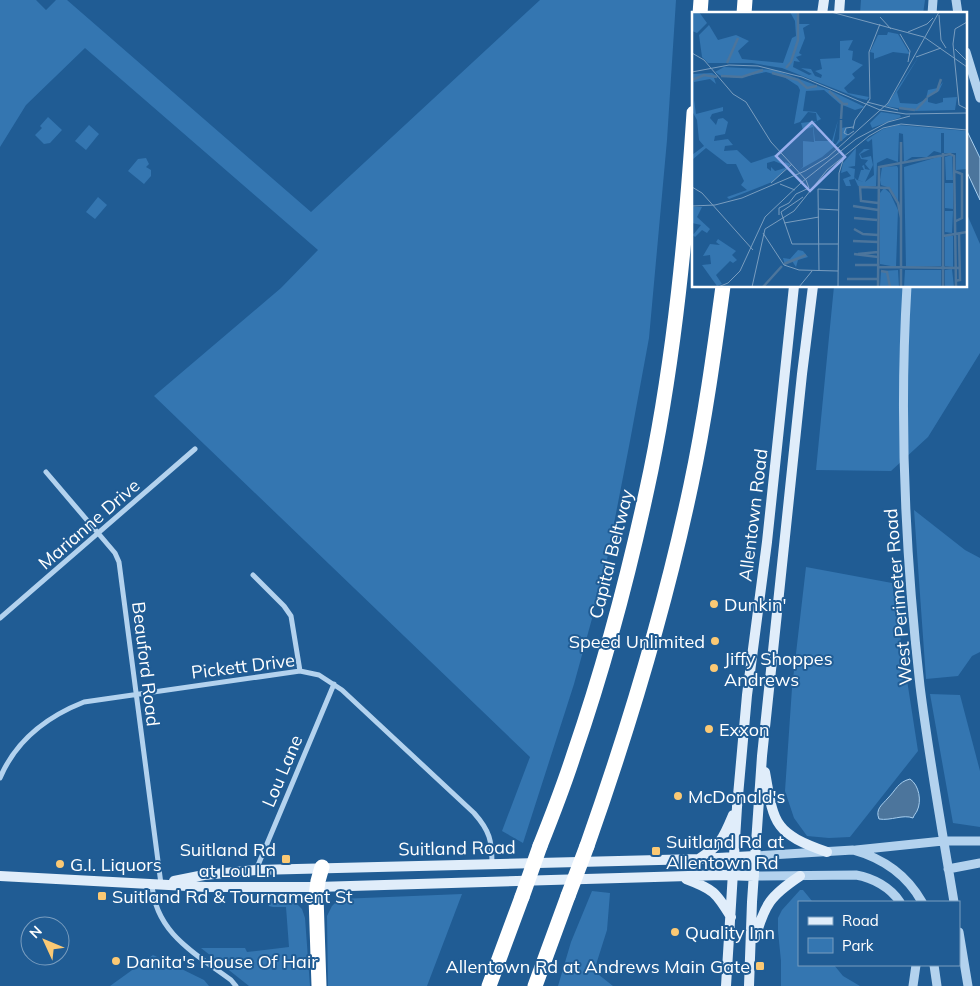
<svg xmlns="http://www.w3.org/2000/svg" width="980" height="986" viewBox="0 0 980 986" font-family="Mulish,sans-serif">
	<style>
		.green { fill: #3476b1 }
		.water { fill: #4c759c; stroke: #a7ceef }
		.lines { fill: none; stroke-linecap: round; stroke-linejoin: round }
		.minor { stroke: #b3d2ee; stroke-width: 5 }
		.tertiary { stroke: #b3d2ee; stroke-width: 9 }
		.secondary { stroke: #e0edfa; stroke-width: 10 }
		.motorway { stroke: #fff; stroke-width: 15 }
		.motorway-bridge { stroke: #fff; stroke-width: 15 }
		.poi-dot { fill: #fbc974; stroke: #205c94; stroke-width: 2 }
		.labels { text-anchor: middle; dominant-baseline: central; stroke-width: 4; stroke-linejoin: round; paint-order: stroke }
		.street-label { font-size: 18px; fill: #fff; stroke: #205c94 }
		.poi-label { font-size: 18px; fill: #fff; stroke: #205c94; text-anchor: start }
		.inset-river { fill: none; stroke: #4c759c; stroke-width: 2.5 }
		.inset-road { fill: none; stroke: #799dbf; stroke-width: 1 }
		.view { fill: #99afed; fill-opacity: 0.15; stroke: #99afed; stroke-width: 2.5 }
		.inset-edge { fill: none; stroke: #fff; stroke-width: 2.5 }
	</style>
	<rect width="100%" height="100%" fill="#205c94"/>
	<path class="green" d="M0,0H36L46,10L56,0H67L311,212L540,0H676L667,140L649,338L630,441L604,575L574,684L523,843L502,831L530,757L154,396L281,288L318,250L85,48L26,105L0,147Z
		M861,0H925L923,14H860Z
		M48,117L62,130L50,143L44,144L35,135L42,128L40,126Z
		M89,125L99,134L86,150L75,141Z
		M146,158L149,164L146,167L151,170V176L144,184L128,171L138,159Z
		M98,197L107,205L95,219L86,212Z
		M966,212L980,244V353L928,437L891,471L816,470L834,286H966Z
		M914,510L965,550L980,558V652L972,656L958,676L926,679Z
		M806,567L892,583L918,751L850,837L829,838L807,836L794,818L785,791L792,688Z
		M930,694L960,695L980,771V827L953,823Z
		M800,890H803L812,901L811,902H799V965H834L843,976L860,986H781V961L778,931V918L782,910Z
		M592,891L610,893L607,930L594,971L613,986H558L571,942Z
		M462,894L427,986H328L327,916L332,906L339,899Z
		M272,899L293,900L302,909L305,918L310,986H249L201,948H245L247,952L289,947L286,907H273L269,906L268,901Z
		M153,955L204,980L209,986H110Z"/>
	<path class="water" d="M966,129L980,158V200L966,170Z
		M910,779C919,785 922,801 917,811C916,813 914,815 913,818C903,814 891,821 879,819C875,809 882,805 888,798C896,790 898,782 910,779Z"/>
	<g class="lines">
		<path class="minor" d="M46,472L115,553L119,562L161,884
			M253,575L284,606L291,616L300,671
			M0,618L195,449
			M0,778C16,740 46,717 84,702L300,671L319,675L342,690L474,813C490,831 492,841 492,864
			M256,870L334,684
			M152,884C155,933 196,954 231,980L236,986"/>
		<path class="tertiary" d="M956,0L958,14
			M932,14L933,0
			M966,52L980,98
			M907,286C899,419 905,553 920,686C929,758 942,830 954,902
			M856,850L943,841H980
			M755,856L853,850C882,858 907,875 922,902
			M948,869L980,863
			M754,876L856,875C873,878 890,887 900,902
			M959,932L968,986
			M934,965L937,986
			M913,986L916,965"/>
		<path class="secondary" d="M822,14L824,0
			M839,14L840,0
			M765,772C774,825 774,833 827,852
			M699,859C721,844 723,839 733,815
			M0,876L206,887H317L723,875L754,876
			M686,879C713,889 716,892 731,917
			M174,881L204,875L256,870L699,859L755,856
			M755,938C765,904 770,896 800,876
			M726,986L737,807L747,695L767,542L794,286
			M749,986L752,902L762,756L802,374L813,286"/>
		<path class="motorway" d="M700,14L701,0
			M744,14L745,0
			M540,846C552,816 564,785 574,754C606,661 631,566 651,470C675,352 686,233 694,113
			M587,846C629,727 665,608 691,485C705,419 714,353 723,286
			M319,986L316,896L318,881L322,867
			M489,986L522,897
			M535,986L568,896"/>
		<path class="motorway-bridge" d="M568,896L587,846
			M522,897L540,846"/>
	</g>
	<g class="poi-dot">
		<circle cx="714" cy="604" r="5"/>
		<circle cx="715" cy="641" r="5"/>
		<circle cx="714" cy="668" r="5"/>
		<circle cx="709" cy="729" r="5"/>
		<circle cx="678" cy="796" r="5"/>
		<rect x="651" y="846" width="10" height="10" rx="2.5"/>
		<rect x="281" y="854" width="10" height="10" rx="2.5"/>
		<circle cx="60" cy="864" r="5"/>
		<rect x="97" y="891" width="10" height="10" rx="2.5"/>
		<circle cx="675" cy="932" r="5"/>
		<circle cx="116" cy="961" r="5"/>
		<rect x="755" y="961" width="10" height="10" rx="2.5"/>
	</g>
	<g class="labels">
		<g class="street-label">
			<text transform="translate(753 515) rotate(-83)">Allentown Road</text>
			<text transform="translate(89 524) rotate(-41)">Marianne Drive</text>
			<text transform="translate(611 554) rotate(-76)">Capital Beltway</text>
			<text transform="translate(898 597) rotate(-95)">West Perimeter Road</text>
			<text transform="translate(146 664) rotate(83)">Beauford Road</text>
			<text transform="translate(243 666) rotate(-7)">Pickett Drive</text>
			<text transform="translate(282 771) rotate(-67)">Lou Lane</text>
			<text transform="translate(457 848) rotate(-1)">Suitland Road</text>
		</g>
		<g class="poi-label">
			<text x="724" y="604">Dunkin'</text>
			<text x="705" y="641" text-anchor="end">Speed Unlimited</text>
			<text x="724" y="658">Jiffy Shoppes<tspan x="724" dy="21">Andrews</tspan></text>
			<text x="719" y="729">Exxon</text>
			<text x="688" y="796">McDonald's</text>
			<text x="666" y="841">Suitland Rd at<tspan x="666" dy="21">Allentown Rd</tspan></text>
			<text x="276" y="849" text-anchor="end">Suitland Rd<tspan x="276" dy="21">at Lou Ln</tspan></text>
			<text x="70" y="864">G.I. Liquors</text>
			<text x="112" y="896">Suitland Rd &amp; Tournament St</text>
			<text x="685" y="932">Quality Inn</text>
			<text x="126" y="961">Danita's House Of Hair</text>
			<text x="750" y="966" text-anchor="end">Allentown Rd at Andrews Main Gate</text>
		</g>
	</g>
	<g transform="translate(692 12)">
		<rect width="275" height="275" fill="#205c94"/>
		<path d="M0,0H7L15,11L5,21L0,19ZM98,0L106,1L107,12H118L111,16L113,26L107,41L110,43L104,45L108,50L102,49L101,55L117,63L120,62L109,56L119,57L123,64L129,66L130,63L123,59L130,57L128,47L148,46V29L161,28L156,38L161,39L160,48L171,53L160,62L163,66L152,76L156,81L177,85L175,88L166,86L90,56L60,51H16L10,45L7,23L17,13L26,28L44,23L57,29L46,39L50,47L91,51L100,26L104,24L103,9ZM196,20L206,22L218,42L201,40L182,47V41L178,40L186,23H195ZM227,44L205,80L208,91L225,92L234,87L236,78L246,76L251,70L247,79L236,84V90L244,92L251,90V86L265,85L263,98L222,99L194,94ZM32,55L83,58L137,78L173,95L163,98L148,92L132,78L114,79L111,99L124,100L129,107L121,111L123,129H140L146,108L141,132H144L147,127L148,109L150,116L154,115L155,124L130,145L107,158L111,155V129L122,130L121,115L111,118L109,111L125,109L124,101L116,100L108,110L102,112L108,78L106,74L92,65L74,60L46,66L29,64L23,60ZM20,61L26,65L22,66L24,72L18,67L2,70V88L4,102L31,95V99L20,102L18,106L24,113L26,107L31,106L36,110L33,122L23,124L22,129L36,127L41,133L33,134L32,139L45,138L59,151L83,143L92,153L82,149L75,151V156L79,159V155L83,159L93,156V150L98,152L86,165L80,170L37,187L35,185L55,178L49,173L52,169L44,152H35L14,136L0,148V143L12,134L7,128L5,108L0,99V62ZM189,100L208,103L209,105L180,116L178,111ZM206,113L275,119V157L264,158V141H252V121H249V141L242,139L235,145H220L212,150L211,122L207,121L206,150L195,146L185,151L184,174H166L162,165L165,168L172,170L166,168L169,158H172L170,154L172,153L173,157L178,158L173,152L176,148L169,147L167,142L172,137H178L168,142L170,146L179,144L181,153L173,170L182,163L180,127L176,130L174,128L191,117ZM164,136L163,154L156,155L163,157L162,167L157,168L159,174H154L151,167L159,164L155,159L149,161L151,151ZM260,143L261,168H254L253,145ZM249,144V254L214,255L212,155ZM205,154L206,156V189L198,176L189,173L188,168L190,155ZM253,171H261V197L253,196ZM192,176L198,181L206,198L204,255L188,252V181ZM0,195H10L5,205L18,217L15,221L10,218L3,225L1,223L9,213L0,211ZM253,199H261L260,221L253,220ZM253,224H261V255L253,254ZM26,227L44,239L40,243L45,248L41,251L38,249L24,263L30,272L25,274L10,253L19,252L18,243L11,244L18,232L28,233L24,230ZM106,238L111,239L116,245L106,248L104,255L100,249L93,253L91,246L98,247ZM260,257L262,275H253V258ZM206,258L207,275H188L189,259ZM213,258H249V275H212Z" fill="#3476b1"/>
		<path class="inset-river" d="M35,51L46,26M94,56L99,50L106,28V0M80,61L106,68L115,76L125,74M29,64L50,65L71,58M0,68L12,63L25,65M137,79L151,92H156M235,85L245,79L249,67M207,96L223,98M224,98L235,86M149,107L150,92M149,129V108M209,130V275M251,141V275M186,191L169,189L168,175L197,176L206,191L209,206M161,194L186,198M162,206L185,208M262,210L270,206V162L262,159M162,217L171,222L186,223M251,224L275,220M161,229L186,230M162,242L186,245M166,242L186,240M92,252L114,243M163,253H186M187,255L268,256M189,259L195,260L198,275M155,267H186M263,269L268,268L267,222M71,275L90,254M186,275L187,155L258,142L262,144L264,275"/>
		<path class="inset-road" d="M139,0L232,25L275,55M247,3L249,28L254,36M188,5L199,17M275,10L263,17L261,32L267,93L275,97M216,20L235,12L241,6M208,22L218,39L216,50M263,37L275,49M0,41L12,48L41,82L54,90L79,130L114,168M224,45L249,36M0,60L37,53L66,54L110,65L188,98L214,102L275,101M175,90L206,98M161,115L154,116L152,121L156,123L162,119M161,117L163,108L178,87L177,40L188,12M79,171L100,152M88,172L103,178M0,175L10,181L61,238M126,177L127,259M126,177L146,178M111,185L89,200L100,232H146M0,194L23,193L50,186L113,159L136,145L196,91L247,0M127,197L146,198M87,203V196L97,191L104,182L117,176L114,168M92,211L127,205M71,221L92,253L107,258L146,259M26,275L36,271L48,259L73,205L110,170L164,127L196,110L218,104M60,275L73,217L102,199L135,158L177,124L191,116L209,112L275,118M107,275L120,259M146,275L147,161L152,145"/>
		<path class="view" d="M120,110L153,145L118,179L84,144Z"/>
		<rect width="275" height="275" class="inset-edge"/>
	</g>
	<rect x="798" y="901" width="162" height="65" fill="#205c94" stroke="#799dbf"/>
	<rect x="808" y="917" width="25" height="8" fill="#e0edfa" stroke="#799dbf"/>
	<text x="842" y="926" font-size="15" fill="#ffffff">Road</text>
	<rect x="808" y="938" width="25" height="15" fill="#3476b1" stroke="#799dbf"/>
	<text x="842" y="951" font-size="15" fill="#ffffff">Park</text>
	<g transform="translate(45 941) rotate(314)"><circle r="24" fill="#205c94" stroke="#799dbf"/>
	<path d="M0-4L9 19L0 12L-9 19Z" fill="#fbc974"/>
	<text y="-8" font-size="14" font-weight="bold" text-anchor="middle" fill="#ffffff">N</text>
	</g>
</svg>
